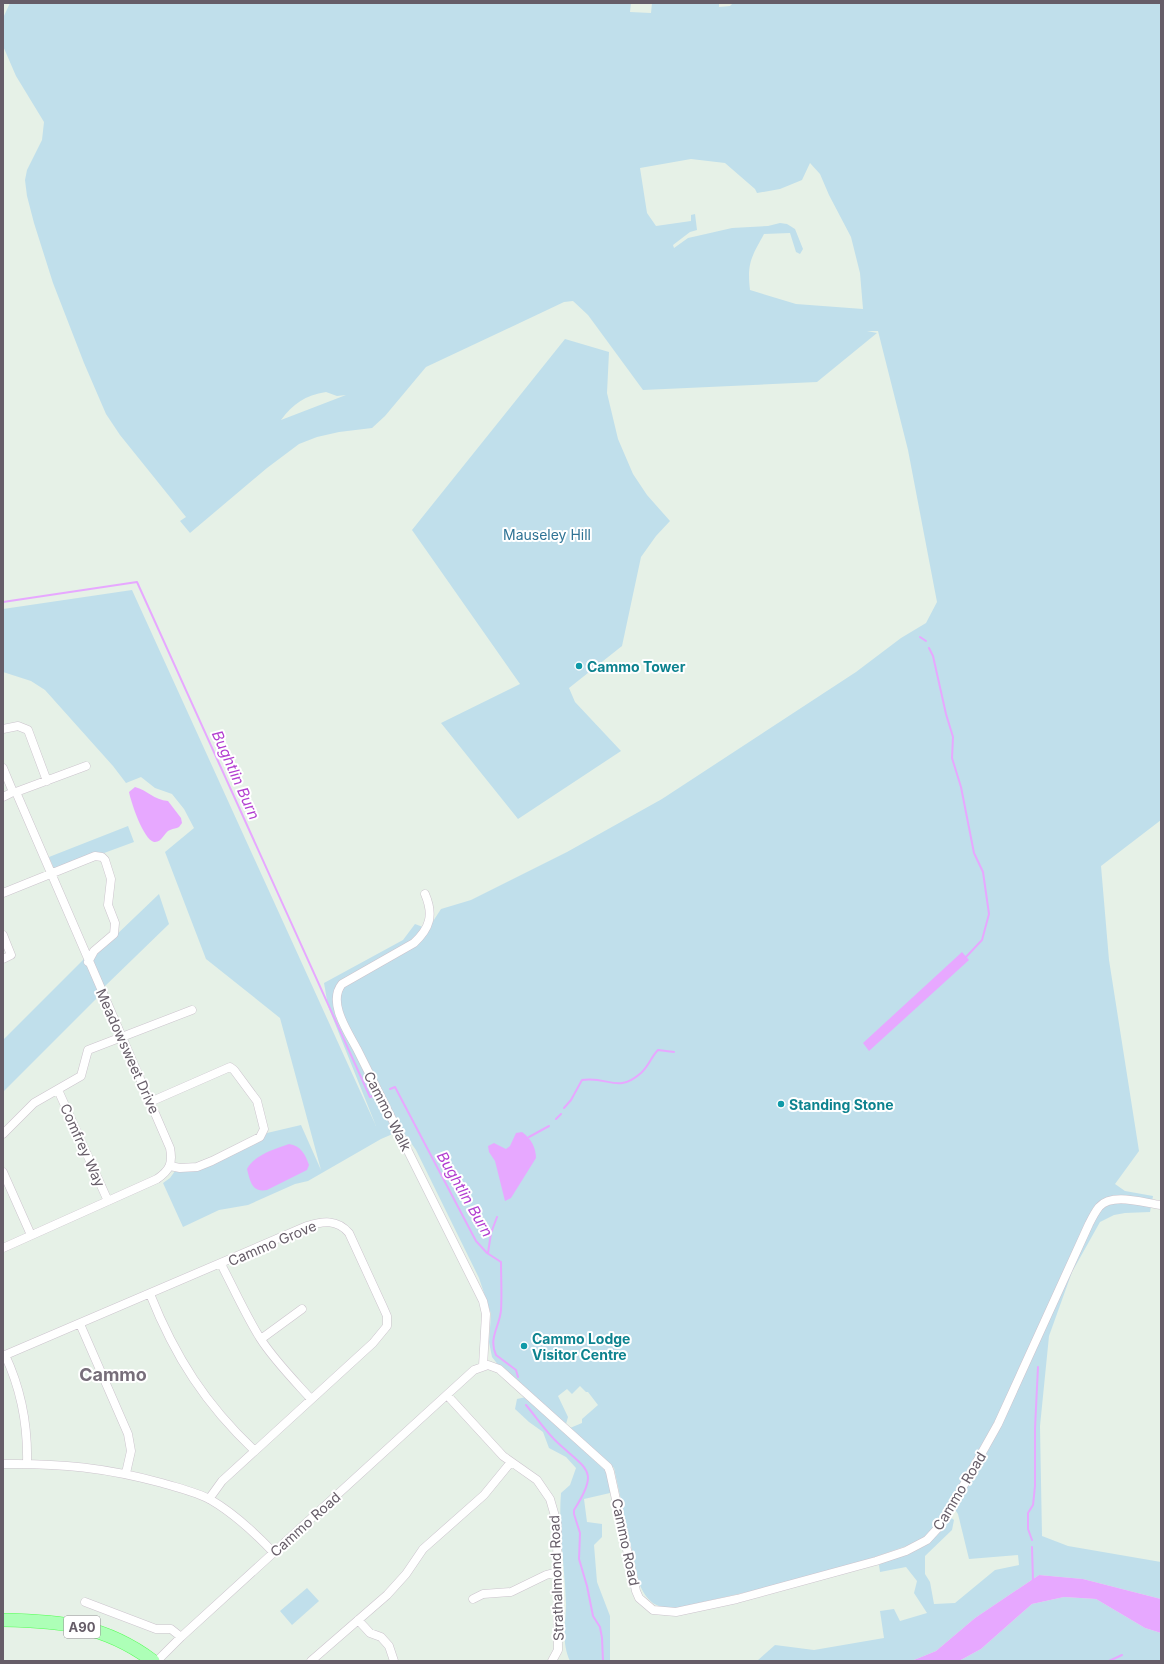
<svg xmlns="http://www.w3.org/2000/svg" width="1164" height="1664" viewBox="0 0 1164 1664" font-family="Inter,sans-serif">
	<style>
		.green { fill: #c0dfeb; fill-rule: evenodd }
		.water { fill: #e7a8ff }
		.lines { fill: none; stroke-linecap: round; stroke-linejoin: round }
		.stream { stroke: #e7a8ff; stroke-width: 2 }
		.minor-casing { stroke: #ccc4cd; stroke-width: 9 }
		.primary-casing { stroke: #51ff52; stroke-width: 14 }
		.minor { stroke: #fff; stroke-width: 8 }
		.primary { stroke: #adffb7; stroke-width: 13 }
		.culture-dot { fill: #0f9aa8; stroke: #fff; stroke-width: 1.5 }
		.labels { text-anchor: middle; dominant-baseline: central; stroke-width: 4; stroke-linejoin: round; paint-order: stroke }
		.shield { fill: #fff; stroke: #948e95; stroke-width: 1 }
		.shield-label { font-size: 13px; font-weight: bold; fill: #665d68 }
		.park-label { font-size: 14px; fill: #2f7395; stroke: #fff }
		.culture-label { font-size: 14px; font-weight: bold; fill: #0d838f; stroke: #fff; text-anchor: start }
		.street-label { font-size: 14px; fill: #665d68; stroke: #fff }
		.water-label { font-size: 15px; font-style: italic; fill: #b23dd0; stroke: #fff }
		.district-label { font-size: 18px; font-weight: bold; fill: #776e7a; stroke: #fff }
	</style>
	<rect width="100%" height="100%" fill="#e6f1e7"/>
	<path class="green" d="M10,3H631L630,12L651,13L652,3H719V7L730,6L733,3H1161V820L1101,866L1109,960L1139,1151L1115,1184L1125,1191L1153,1196L1150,1212L1125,1213L1114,1215L1100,1222L1072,1272L1049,1336L1040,1426L1042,1536L1068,1546L1161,1562V1599L1083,1579L1039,1575L975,1618L936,1651L914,1660L757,1661L775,1645L814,1650L884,1638L880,1611L894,1609L900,1621L927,1613L914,1593L917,1581L906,1567L880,1572L879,1565C886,1559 896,1557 905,1555C928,1547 938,1536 949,1516L954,1520L952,1530L925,1556V1574L930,1582L934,1604L955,1603L995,1570L1019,1565L1018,1555L969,1559L958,1514L950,1502L944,1515L931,1532L918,1542L866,1560L783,1584L676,1608C656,1609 647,1602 639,1583L614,1468L570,1428L582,1423V1419L598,1405L588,1392H586L580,1386L572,1394L567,1389L558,1396L568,1417L566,1424L499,1366L492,1357L489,1342L491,1314L479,1278L416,1150L402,1130L381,1139L308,1181L295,1184L248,1205L219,1210L183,1227L163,1183L170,1178L175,1171L197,1170L261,1141L267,1133L301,1125L321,1170L280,1018L206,959L165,852L194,828L184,809L172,794L155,788L141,777L126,783L113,766L45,690L31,681L3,672V609L132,590L376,1126L328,1006L324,983L403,940L415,924L428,929L441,909L471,900L567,852L662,799L856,672L901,638L926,623L937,602L908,450L878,331H867L877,333L817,382L643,390L588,315L573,301L564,302L426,367L385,416L372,428L339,432L317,437L299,444L267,468L190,533L180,521L186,517L120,435L106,414L84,363L53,283L34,223L27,196L25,180L27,170L42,140L44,122L16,76L3,46V18ZM691,159L725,163L755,189L757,193L780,189L802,180L810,163L820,174L829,195L851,237L860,273L863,309L796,304L750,290C747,263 751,258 764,234L790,233L796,252L800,254L803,249L795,229L787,224L780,223L768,226L732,228L697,236L688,238L674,248L673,245L690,232L697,230L695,214L691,215V221L656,226L647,213L640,168ZM326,392L337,396L346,395L281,420C293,404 305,395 326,392Z
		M565,339L609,352L607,393L618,439L633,474L647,495L670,521L656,536L641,557L622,646L569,688L575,702L621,751L518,819L441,723L520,684L412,530Z
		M128,826L134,842L55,871L49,857Z
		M159,894L169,924L102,989L88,962Z
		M85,958L101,994L3,1092V1040Z
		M526,1397L607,1472L611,1482L610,1493L584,1499L587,1522L602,1524V1537L594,1545L597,1582L610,1616V1661H570C561,1642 566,1623 566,1604C565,1567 558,1530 561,1493L570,1485L576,1468L566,1457L549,1448L543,1432L529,1422L515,1409L517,1399Z
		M307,1588L319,1601L292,1625L280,1611Z
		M1064,1597L1096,1599L1145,1628L1161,1633V1661H959L981,1649L1032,1604Z"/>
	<path class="water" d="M135,787C147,790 154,800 168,801L181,818L182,823L179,827C176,829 174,828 170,830C164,832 162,843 154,842C143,839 131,802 129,792Z
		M962,952L969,960L869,1051L863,1043Z
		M522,1132C531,1138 536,1148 536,1158L511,1198L505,1201L495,1161L489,1152L488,1146L494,1143L506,1149L510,1146L516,1133Z
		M289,1144C301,1146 305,1154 309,1165L307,1170L267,1190C252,1193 250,1181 247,1169C254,1155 275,1149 289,1144Z
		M1039,1575L1083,1579L1161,1599V1633L1145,1628L1096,1599L1064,1597L1032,1604L981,1649L959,1661H878L914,1660L936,1651L975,1618Z"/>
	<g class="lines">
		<path class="stream" d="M3,602L137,582L370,1097L373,1096
			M920,637L926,641
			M929,648L933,656L946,714L953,737L952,758L961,787L974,853L983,872L989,914L982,940L966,957
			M390,1089L395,1087L476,1241L487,1253L501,1262C501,1278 502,1294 501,1310C500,1326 488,1338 496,1355L516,1370L518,1377
			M564,1108L571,1100L582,1080C609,1076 617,1094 641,1073C649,1066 651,1057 658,1050L674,1052
			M556,1119L561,1114
			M529,1137L549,1126
			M488,1253L491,1233L497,1217
			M526,1405C537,1418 546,1432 558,1443C587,1470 600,1470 574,1510V1514L580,1533L579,1559L587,1586L593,1616L600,1627L602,1638L603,1661
			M1032,1540L1028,1529V1513L1033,1505L1035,1486V1428L1038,1367
			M1032,1547L1033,1581
			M1109,1661L1122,1655"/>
		<defs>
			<path id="minor" d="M3,729L18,726L28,730L47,781
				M3,768L13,792H16L170,1148C173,1163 170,1170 157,1179L3,1248
				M16,792L86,766
				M3,797L13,792
				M3,893L95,856L102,857L105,860L111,879L108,905L115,923L114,934L94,951L88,962
				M425,894C434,915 430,928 414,943L342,984C327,1002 348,1032 357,1049L483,1301L486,1314L483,1366
				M3,935L11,955L3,959
				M58,1090L108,1201
				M150,1102L230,1067L234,1070L257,1101L264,1129L260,1137L212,1161L197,1167L180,1168L170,1166
				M3,1134L34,1103L81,1076L88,1050L192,1010
				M3,1172L31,1235
				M221,1264C234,1289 245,1314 260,1338C274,1360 293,1379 311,1399
				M150,1294C175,1357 206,1405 255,1451
				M80,1324L128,1434L131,1451L126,1473
				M261,1339L302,1309
				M5,1355C21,1389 28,1427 27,1464
				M3,1356L307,1226C323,1221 337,1219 349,1233L383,1307L387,1316V1326L373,1343L222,1481L209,1499
				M447,1395L503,1456L537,1480L550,1499L557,1523L558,1650L552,1661
				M3,1464C60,1463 107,1468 162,1483C178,1488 197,1492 211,1500C235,1514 255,1533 274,1553
				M473,1599L483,1594L511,1592L546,1575L557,1572
				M85,1602L156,1629H171L181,1637
				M358,1620L370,1633L381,1637L389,1646L394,1661
				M157,1661L181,1637L474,1370L488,1365L499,1369L608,1467L610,1472L636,1591L639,1598L653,1610L676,1612L737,1599L876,1561L906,1551L927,1540L938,1528L961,1490L998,1424L1089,1224C1092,1218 1095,1212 1099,1207C1112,1192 1144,1203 1161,1205
				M311,1661L387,1595L406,1574L423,1549L484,1495L511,1462"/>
			<path id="primary" d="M3,1620C61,1621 105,1625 153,1661"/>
		</defs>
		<use href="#minor" class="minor-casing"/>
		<use href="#primary" class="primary-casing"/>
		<use href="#minor" class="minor"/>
		<use href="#primary" class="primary"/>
	</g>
	<g class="culture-dot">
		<circle cx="579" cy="666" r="4"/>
		<circle cx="781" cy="1104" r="4"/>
		<circle cx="524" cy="1346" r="4"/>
	</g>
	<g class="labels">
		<rect class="shield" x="64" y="1616" width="36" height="22" rx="3"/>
		<g class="shield-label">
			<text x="82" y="1627">A90</text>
		</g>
		<g class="park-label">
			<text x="547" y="534">Mauseley Hill</text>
		</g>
		<g class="culture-label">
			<text x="587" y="666">Cammo Tower</text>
			<text x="789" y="1104">Standing Stone</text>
			<text x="532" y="1338">Cammo Lodge<tspan x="532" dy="16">Visitor Centre</tspan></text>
		</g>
		<g class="street-label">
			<text transform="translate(128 1051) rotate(66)">Meadowsweet Drive</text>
			<text transform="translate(388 1111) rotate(63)">Cammo Walk</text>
			<text transform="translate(83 1145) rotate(66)">Comfrey Way</text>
			<text transform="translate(272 1243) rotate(-23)">Cammo Grove</text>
			<text transform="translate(959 1491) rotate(-59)">Cammo Road</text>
			<text transform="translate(305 1524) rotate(-42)">Cammo Road</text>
			<text transform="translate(626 1542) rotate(78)">Cammo Road</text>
			<text transform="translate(556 1578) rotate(-92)">Strathalmond Road</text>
		</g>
		<g class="water-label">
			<text transform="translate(236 775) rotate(66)">Bughtlin Burn</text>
			<text transform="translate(465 1194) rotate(60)">Bughtlin Burn</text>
		</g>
		<g class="district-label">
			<text x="113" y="1374">Cammo</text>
		</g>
	</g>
	<rect width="1164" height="1664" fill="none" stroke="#665d68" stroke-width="8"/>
</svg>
